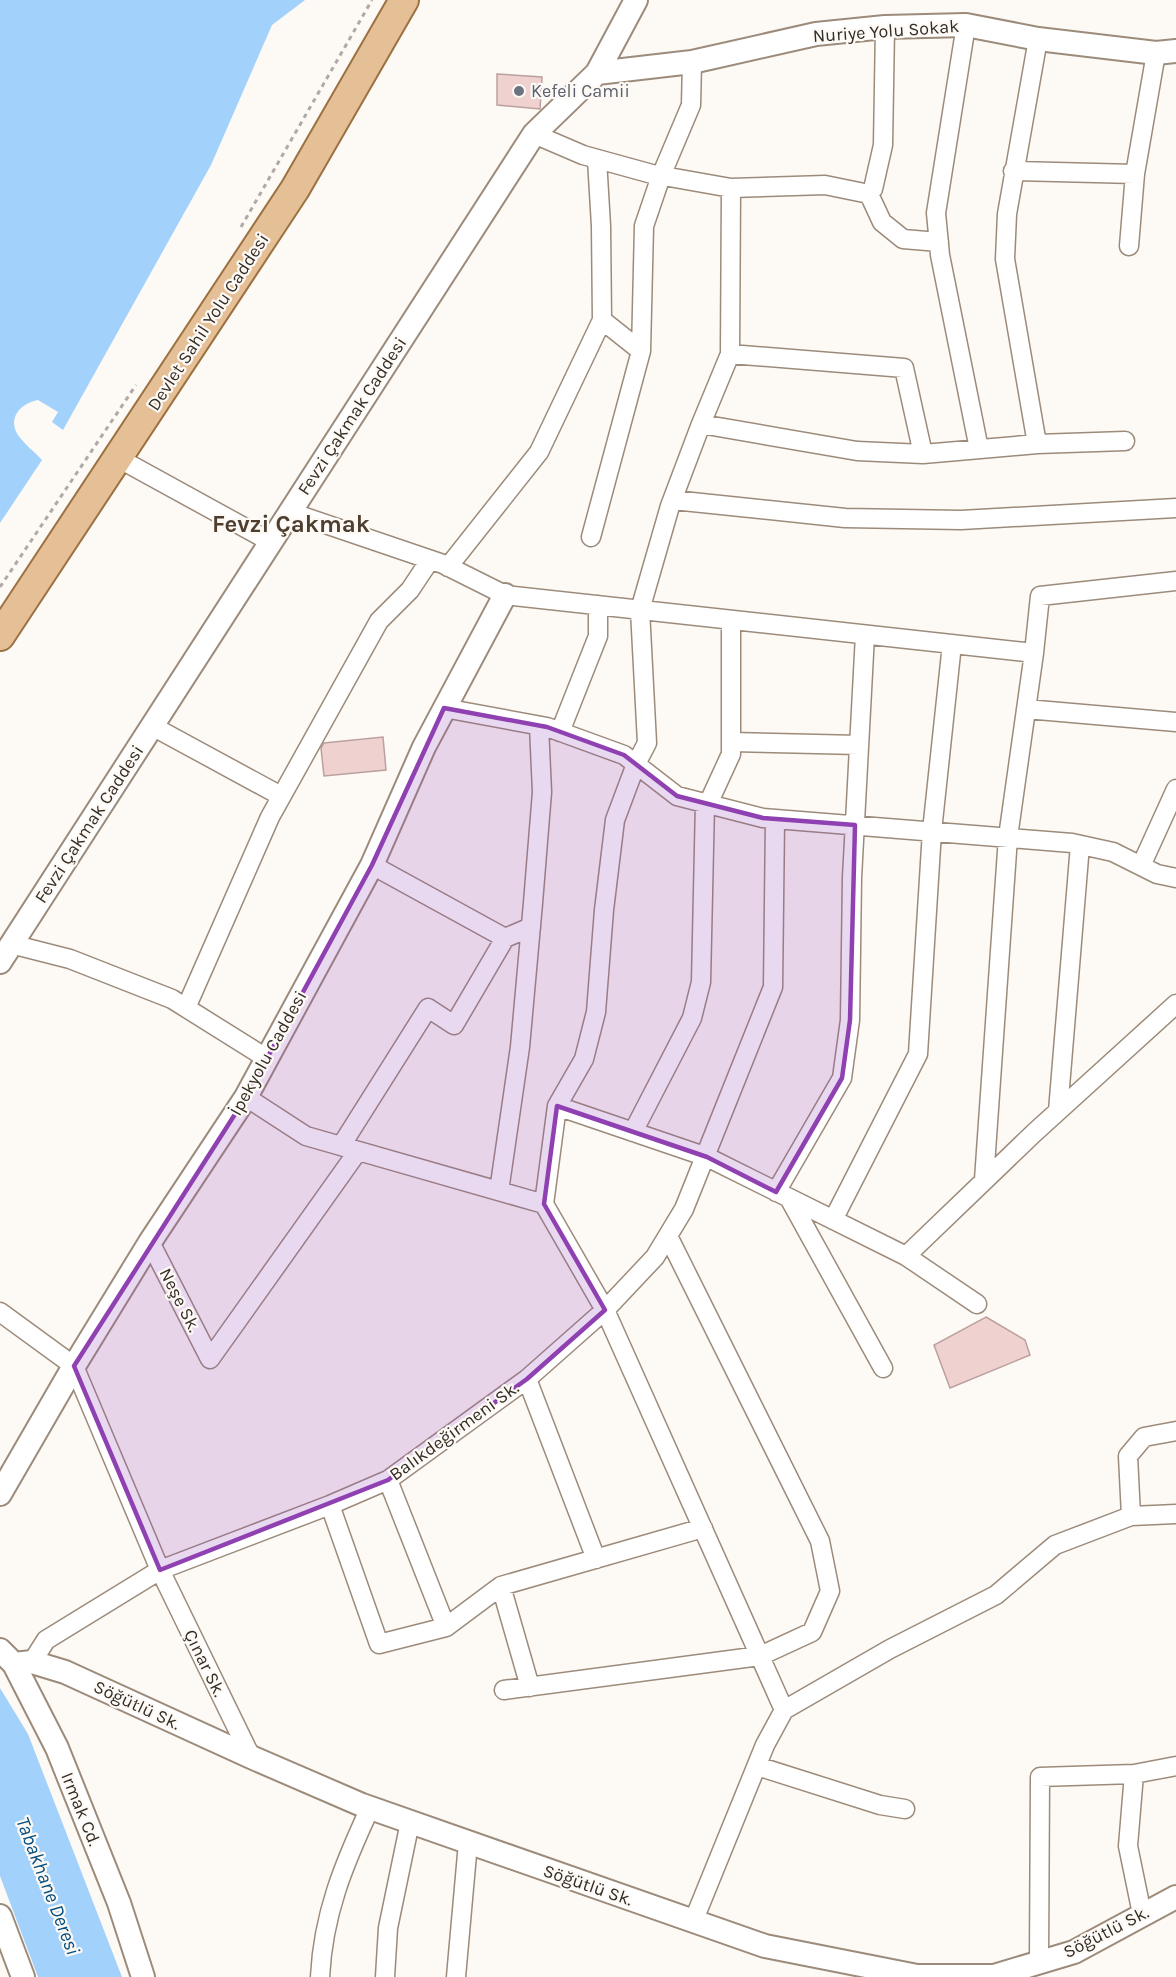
<svg xmlns="http://www.w3.org/2000/svg" width="1176" height="1977" viewBox="0 0 1176 1977" font-family="Karla,sans-serif">
	<style>
		.water { fill: #a2d1fc }
		.building { fill: #efd2d0; stroke: #bba09e; stroke-width: 1.5 }
		.lines { fill: none; stroke-linecap: round; stroke-linejoin: round }
		.minor-casing { stroke: #9c8b7a; stroke-width: 21 }
		.tertiary-casing { stroke: #9c8b7a; stroke-width: 26 }
		.primary-casing { stroke: #9b7141; stroke-width: 32 }
		.path { stroke: #afaaa5; stroke-width: 3; stroke-dasharray: 4.5 4.5; stroke-linecap: butt }
		.minor { stroke: #fff; stroke-width: 18 }
		.tertiary { stroke: #fff; stroke-width: 22 }
		.primary { stroke: #e5bf96; stroke-width: 28 }
		.marked { fill: #8f41b2; fill-opacity: 0.2; stroke: #8f41b2; stroke-width: 4.5; stroke-linejoin: round }
		.worship-dot { fill: #6b7280; stroke: #fdf9f5; stroke-width: 2 }
		.labels { text-anchor: middle; dominant-baseline: central; stroke-width: 4.5; stroke-linejoin: round; paint-order: stroke }
		.street-label { font-size: 18px; fill: #342d26; stroke: #fdf9f5 }
		.worship-label { font-size: 18px; fill: #5b616d; stroke: #fdf9f5; text-anchor: start }
		.water-label { font-size: 20px; font-style: italic; fill: #054e7e; stroke: #fdf9f5 }
		.district-label { font-size: 24px; font-weight: bold; fill: #4e3e2f; stroke: #fdf9f5 }
	</style>
	<rect width="100%" height="100%" fill="#fdf9f5"/>
	<path class="water" d="M0,0H305L272,25L211,165L63,430L52,422L58,412L38,400C21,403 7,418 18,435C24,444 35,452 42,460L0,523Z
		M0,1688L28,1734L122,1977H38L0,1876Z"/>
	<path class="building" d="M497,74L542,77L540,109L497,105Z
		M383,737L386,770L324,776L321,748L324,743Z
		M986,1317L1025,1340L1030,1355L950,1388L934,1345Z"/>
	<g class="lines">
		<defs>
			<path id="minor" d="M966,25L936,213L940,255L979,449
				M534,134L583,155L652,174L731,188L825,185L869,194L873,189L883,145L885,27
				M1013,171L1135,174
				M869,194L882,222L903,239L939,242
				M1129,246L1135,174L1156,53
				M641,351L644,226L661,176L691,105L692,62
				M730,354L904,368L923,454
				M701,424L857,451L923,454L1037,444L1125,441
				M1037,444L1005,259L1007,214L1038,39
				M118,458L271,542
				M673,500L845,518L961,520L1176,508
				M290,512L443,564L505,595L1034,653
				M591,537L641,351L602,320
				M448,567L539,452L602,320L601,226L597,159
				M444,708L547,727L624,755L677,796L763,818L1072,843L1113,852L1157,874L1176,878
				M1026,709L1176,722
				M152,726L281,796
				M560,732L598,636V605
				M731,742L859,745
				M708,804L731,754V620
				M372,865L505,938L531,927
				M1141,866L1176,789
				M11,944L70,959L172,999L266,1058
				M186,1008L270,817L379,621L410,590L430,560
				M246,1097L306,1136L544,1204L605,1310L784,1710
				M557,1106L707,1157L906,1256L1034,1133L1176,1004
				M1058,1111L1080,845
				M633,1132L692,1018L701,982L705,803
				M341,1146L428,1008L454,1025L505,938
				M984,1180L1008,837L1034,653L1040,596L1176,581
				M499,1191L520,1047L533,903L542,792L539,726
				M776,1192L842,1078L850,1020L852,878L865,635
				M789,1198L883,1368
				M544,1204L557,1106L584,1059L596,1012L604,910L615,820L636,764L647,743L640,610L670,506L701,424L730,354L731,188
				M833,1220L918,1054L932,831L952,644
				M150,1242L210,1359L358,1151
				M906,1256L977,1304
				M0,1312L74,1366L160,1570L251,1757
				M527,1379L596,1559
				M388,1480L446,1627
				M330,1505L379,1644L446,1627L501,1586L703,1528
				M1131,1516L1128,1456L1144,1437L1176,1431
				M501,1586L530,1687
				M32,1662L46,1640L160,1570L330,1505L388,1480L527,1379L605,1310L655,1257L684,1209L773,987L775,819
				M504,1690L760,1656L812,1632L830,1591L820,1541L668,1236
				M757,1766L880,1805L905,1809
				M1134,1774L1128,1846L1142,1914
				M693,1922L765,1745L784,1710L890,1649L996,1595L1055,1545L1131,1516L1176,1514
				M1039,1962L1040,1777L1134,1774L1176,1766
				M320,1977C323,1914 344,1864 370,1808
				M385,1977L388,1928L410,1822
				M456,1977L468,1843"/>
			<path id="tertiary" d="M597,73L692,62L816,34L885,27L966,25L1038,39L1156,53L1176,51
				M0,962L534,134L597,73L636,0
				M0,1494L74,1366L150,1242L246,1097L372,865L424,747L505,595
				M0,1650L14,1664L57,1748L119,1903L143,1977
				M14,1664L32,1662L65,1672L251,1757L362,1805L765,1946L917,1976H994L1074,1952L1176,1897
				M0,1916L23,1977"/>
			<path id="primary" d="M0,636L295,189L404,0"/>
		</defs>
		<use href="#minor" class="minor-casing"/>
		<use href="#tertiary" class="tertiary-casing"/>
		<use href="#primary" class="primary-casing"/>
		<path class="path" d="M241,227L372,0
			M0,587L136,385"/>
		<use href="#minor" class="minor"/>
		<use href="#tertiary" class="tertiary"/>
		<use href="#primary" class="primary"/>
	</g>
	<path class="marked" d="M444,708L547,727L624,755L677,796L763,818L855,825L850,1020L842,1078L776,1192L707,1157L557,1106L544,1204L605,1310L527,1379L388,1480L160,1570L74,1366L246,1097L372,865Z"/>
	<circle class="worship-dot" cx="519" cy="91" r="6"/>
	<g class="labels">
		<g class="street-label">
			<text transform="translate(886 31) rotate(-4)">Nuriye Yolu Sokak</text>
			<text transform="translate(208 322) rotate(-57)">Devlet Sahil Yolu Caddesi</text>
			<text transform="translate(352 416) rotate(-57)">Fevzi Çakmak Caddesi</text>
			<text transform="translate(89 824) rotate(-57)">Fevzi Çakmak Caddesi</text>
			<text transform="translate(268 1053) rotate(-61)">İpekyolu Caddesi</text>
			<text transform="translate(180 1300) rotate(63)">Neşe Sk.</text>
			<text transform="translate(454 1431) rotate(-36)">Balıkdeğirmeni Sk.</text>
			<text transform="translate(205 1663) rotate(64)">Çınar Sk.</text>
			<text transform="translate(137 1705) rotate(25)">Söğütlü Sk.</text>
			<text transform="translate(81 1809) rotate(68)">Irmak Cd.</text>
			<text transform="translate(588 1885) rotate(19)">Söğütlü Sk.</text>
			<text transform="translate(1106 1932) rotate(-27)">Söğütlü Sk.</text>
		</g>
		<g class="worship-label">
			<text x="531" y="91">Kefeli Camii</text>
		</g>
		<g class="water-label">
			<text transform="translate(48 1886) rotate(69)">Tabakhane Deresi</text>
		</g>
		<g class="district-label">
			<text x="291" y="524">Fevzi Çakmak</text>
		</g>
	</g>
</svg>
